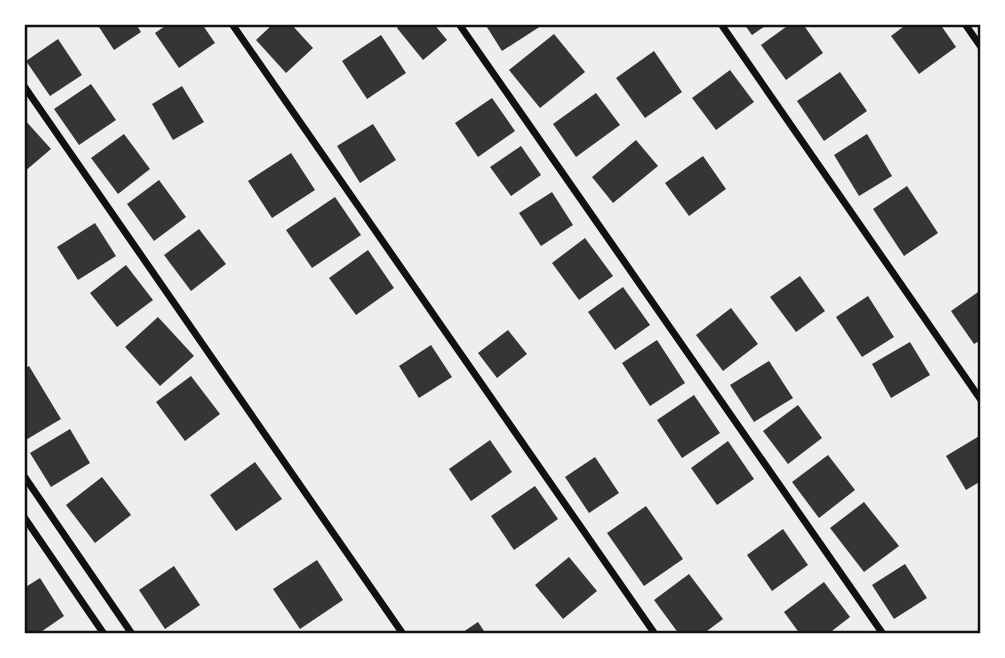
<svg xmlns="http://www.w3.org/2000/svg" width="1005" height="658" viewBox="0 0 1005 658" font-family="'Work Sans',sans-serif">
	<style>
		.green { fill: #eee }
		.building { fill: #353535 }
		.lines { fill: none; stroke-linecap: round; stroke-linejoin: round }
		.minor { stroke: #111; stroke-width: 7 }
		.neatline { fill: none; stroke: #111; stroke-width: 2.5 }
	</style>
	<rect width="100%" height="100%" fill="#fff"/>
	<path class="green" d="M25,25H980V633H25Z"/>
	<path class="building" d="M97,24H136L141,32L114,50Z
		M168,24H202L215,43L179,68L155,33Z
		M273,24H291L313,48L286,73L256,40Z
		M402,24H434L447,40L423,60L397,28Z
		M485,24H544L502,51Z
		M744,24H768L752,35Z
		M790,24H803L823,53L786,80L761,45Z
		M907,24H940L956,47L919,74L891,36Z
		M554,34L585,72L540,108L509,70Z
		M381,35L406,73L367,99L342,61Z
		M58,39L82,75L50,96L26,61Z
		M654,51L682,92L645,118L616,78Z
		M730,70L754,102L716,130L692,98Z
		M840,72L867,111L824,141L797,101Z
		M91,84L116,120L79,145L54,109Z
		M182,86L204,122L173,140L152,104Z
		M596,93L620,125L576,157L553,124Z
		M492,98L515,131L478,157L455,123Z
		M24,119L51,149L24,172Z
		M373,124L396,160L360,183L337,146Z
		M124,134L150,169L118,194L91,158Z
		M867,134L892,176L859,196L834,155Z
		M636,140L658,166L613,203L592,177Z
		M521,146L541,175L511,196L490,167Z
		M291,153L315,190L272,218L248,181Z
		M703,156L726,189L689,216L665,183Z
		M159,180L186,217L154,241L127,204Z
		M907,186L938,233L904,256L873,209Z
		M552,192L573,225L541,246L519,213Z
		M335,197L361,235L312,268L286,230Z
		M95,223L116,256L78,280L57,247Z
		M199,229L226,264L191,291L164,255Z
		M585,238L613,276L579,300L552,263Z
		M368,250L394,288L356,315L329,278Z
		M126,265L153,300L117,327L90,293Z
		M800,276L825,311L796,332L770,297Z
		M623,287L650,325L615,350L588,312Z
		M981,290V340L974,344L951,311Z
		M868,296L894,337L862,357L836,317Z
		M731,308L758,344L723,371L696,335Z
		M158,317L194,356L160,386L125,347Z
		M508,330L527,354L497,378L478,353Z
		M657,340L685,383L650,406L622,363Z
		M910,342L930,375L891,398L872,364Z
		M431,345L452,377L419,398L399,366Z
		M769,361L793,398L754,422L730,385Z
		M29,366L61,419L24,441V369Z
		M191,376L220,414L185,441L156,402Z
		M694,395L720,433L682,458L657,420Z
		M798,405L822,438L788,464L763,431Z
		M70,429L90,463L51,487L30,453Z
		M981,435V481L966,490L946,456Z
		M490,440L512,472L471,501L449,469Z
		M728,441L754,479L717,505L691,468Z
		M828,455L855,490L819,518L792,482Z
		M595,457L619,493L589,513L565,477Z
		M255,462L282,499L236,531L210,495Z
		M102,477L131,515L95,543L66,505Z
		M535,486L558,519L514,550L491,516Z
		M864,502L899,546L864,572L830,528Z
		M646,506L683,559L644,586L607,533Z
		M783,529L808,565L772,591L747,555Z
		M569,557L597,591L563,619L535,585Z
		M317,560L343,600L300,629L273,589Z
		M905,564L927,598L894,619L872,585Z
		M174,566L200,605L165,629L139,590Z
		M689,574L723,619L703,634H679L654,600Z
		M40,578L64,616L38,634H26L24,588Z
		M824,582L850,617L828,634H800L784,612Z
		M478,622L486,634H460Z"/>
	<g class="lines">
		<path class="minor" d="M232,24L655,634
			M459,24L883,634
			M721,24L981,400
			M965,24L981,47
			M24,86L403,634
			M24,476L132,634
			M24,517L104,634"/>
	</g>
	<rect width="1005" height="658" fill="none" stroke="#ffffff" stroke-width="52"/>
	<rect x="26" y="26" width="953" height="606" class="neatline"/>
</svg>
